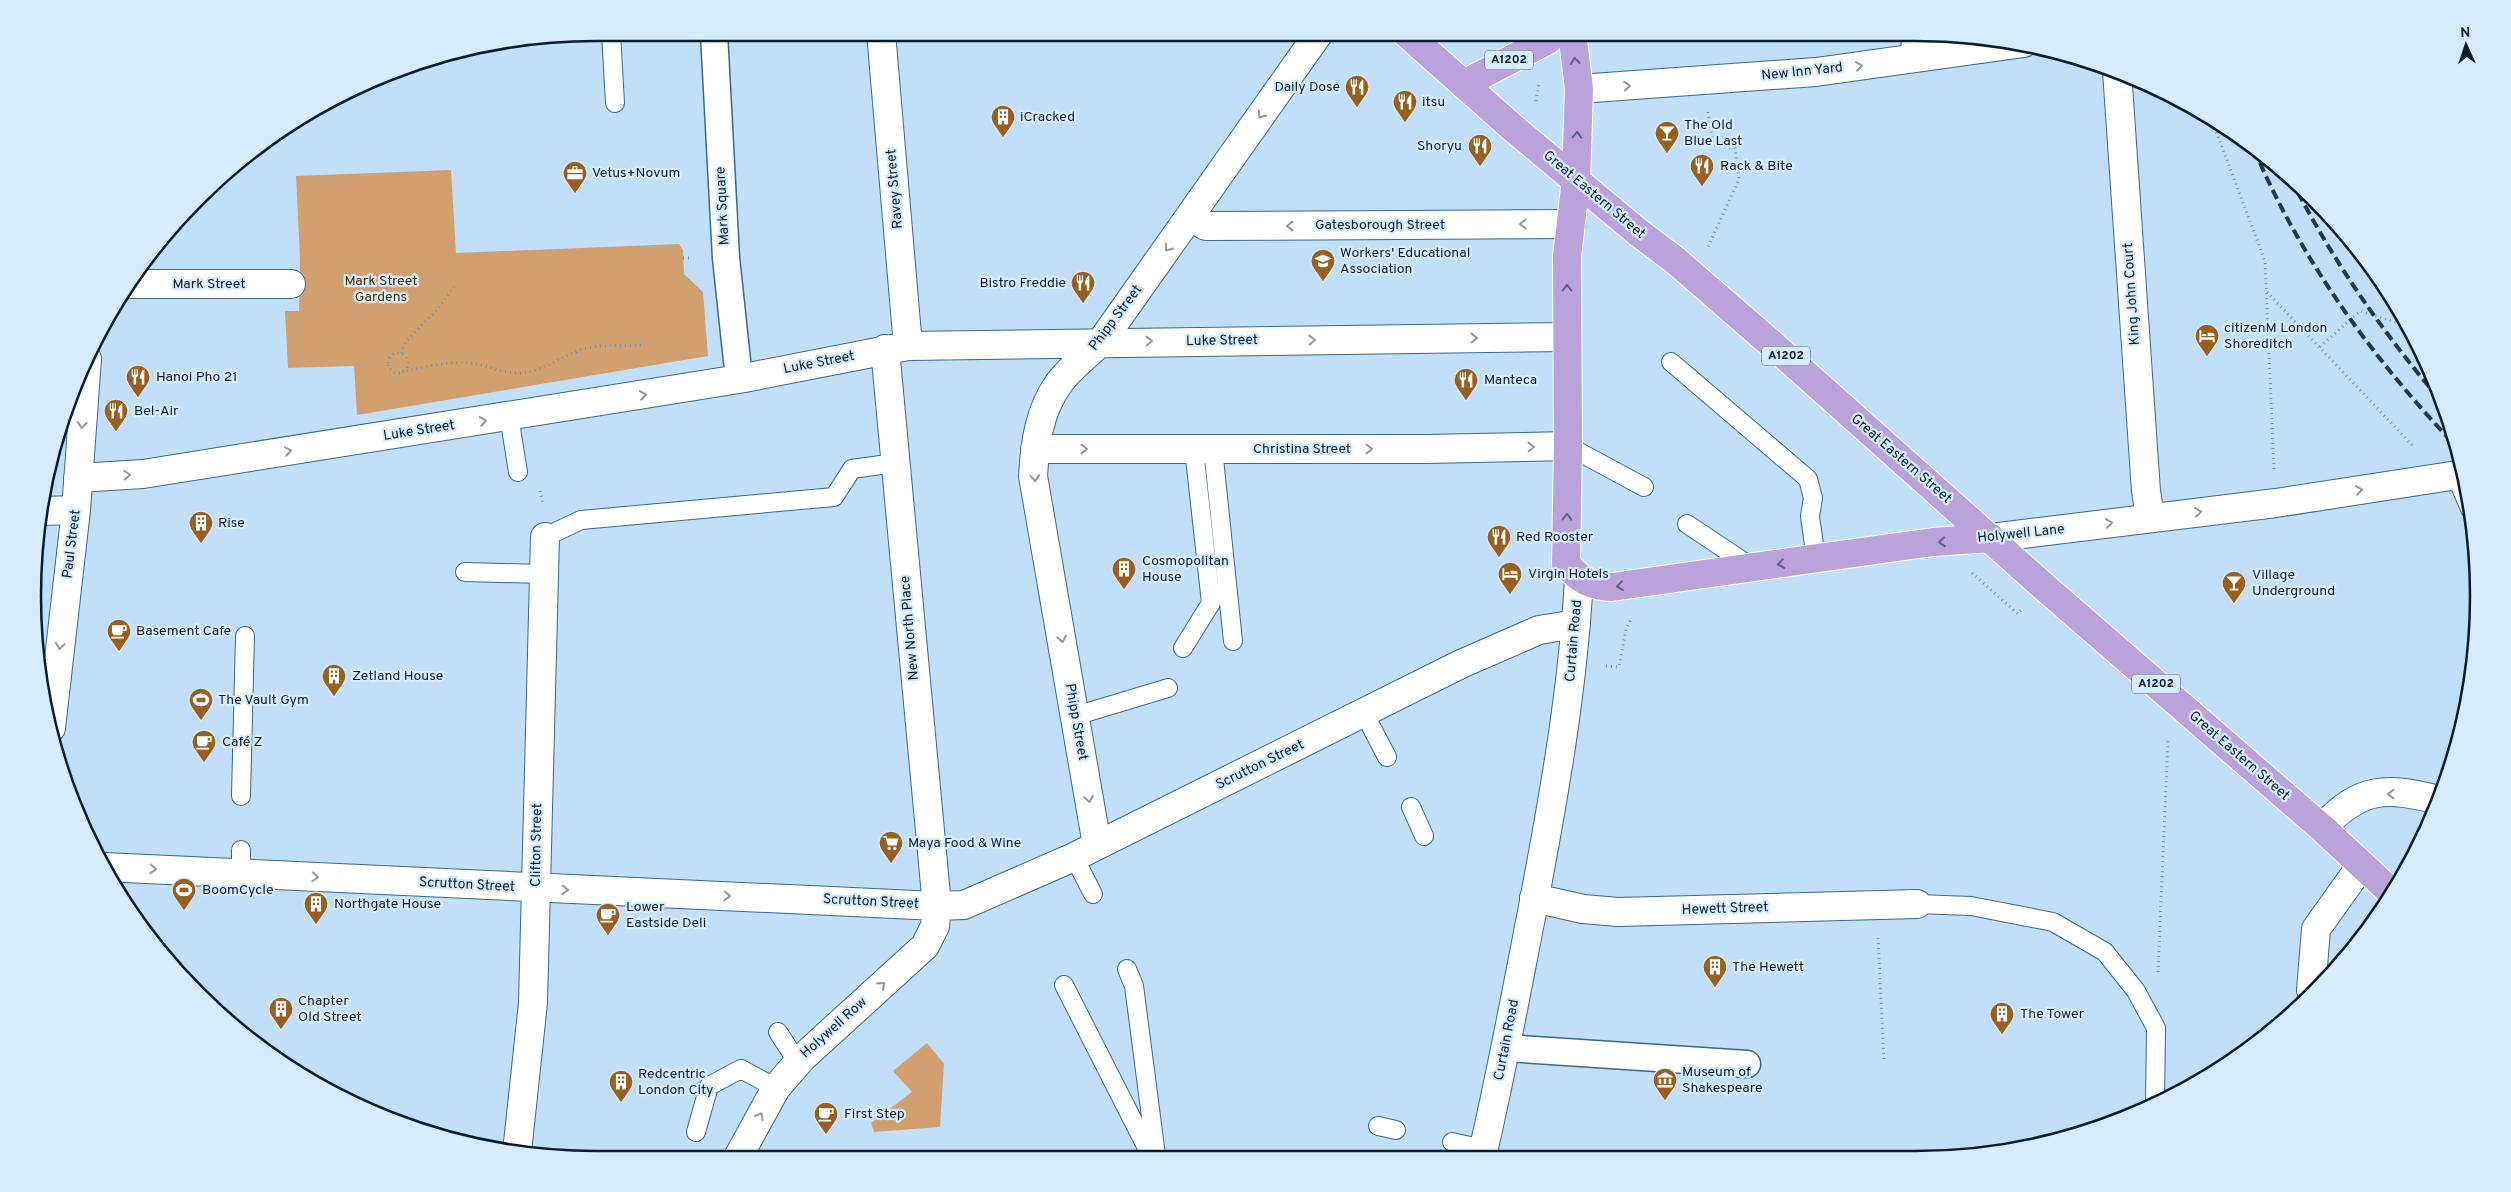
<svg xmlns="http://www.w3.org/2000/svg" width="2511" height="1192" viewBox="0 0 2511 1192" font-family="Overpass,sans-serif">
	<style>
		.green { fill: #d29f6e }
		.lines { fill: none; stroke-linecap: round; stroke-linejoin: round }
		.service-casing { stroke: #38688d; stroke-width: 20 }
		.pedestrian-casing { stroke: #38688d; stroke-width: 29 }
		.minor-casing { stroke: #38688d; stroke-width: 30 }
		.tertiary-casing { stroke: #38688d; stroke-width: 30 }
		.trunk-casing { stroke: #fff; stroke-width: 30 }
		.path { stroke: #7791a6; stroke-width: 3; stroke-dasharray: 1 4; stroke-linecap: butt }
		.service { stroke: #fff; stroke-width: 18 }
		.pedestrian { stroke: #fff; stroke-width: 26 }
		.minor { stroke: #fff; stroke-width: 28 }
		.tertiary { stroke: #fff; stroke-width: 28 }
		.trunk { stroke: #baa2da; stroke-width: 28 }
		.rail { stroke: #233949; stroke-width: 4; stroke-dasharray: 10 5; stroke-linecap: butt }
		.oneway { stroke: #626083 }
		.oneway2 { stroke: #9099a0 }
		.labels { text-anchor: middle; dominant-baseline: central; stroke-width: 4.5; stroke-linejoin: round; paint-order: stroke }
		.shield { fill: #d6ebfc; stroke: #465b6a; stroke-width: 1 }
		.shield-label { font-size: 12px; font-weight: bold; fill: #091d2c }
		.street-label { font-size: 14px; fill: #091d2c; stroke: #d6ebfc }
		.poi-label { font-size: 14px; fill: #091d2c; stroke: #d6ebfc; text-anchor: start }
		.park-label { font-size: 14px; fill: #4f2c01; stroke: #d6ebfc }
		.rim { fill: none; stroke: #091d2c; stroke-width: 2.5 }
	</style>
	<rect width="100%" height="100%" fill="#c1dff8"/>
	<path class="green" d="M451,170L456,253L679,244L683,250L684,274L703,292L708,356L357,415L354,366L288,368L285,311H299L300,258L296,176Z
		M927,1043L944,1064L940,1127L874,1132L871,1123L912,1092L893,1071Z"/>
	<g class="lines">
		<defs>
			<path id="service" d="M611,33L615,103
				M1671,362L1808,479L1813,498L1810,516L1816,559
				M509,416L518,472
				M1568,446L1644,487
				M1213,449L1233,641
				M2456,476L2470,509
				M1687,524L1753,568
				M545,537L581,520L834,497L852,469L895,463
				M465,572L543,574
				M1183,648L1211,603L1194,449
				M1364,713L1387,757
				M1075,716L1168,688
				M241,796L245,636
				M1411,807L1424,836
				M241,850V873
				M1074,857L1093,894
				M1917,904L1971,906L2053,922L2105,952L2136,991L2156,1028L2155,1103
				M1127,969L1134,986L1156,1155
				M1064,985L1152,1158
				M778,1032L791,1052L801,1059
				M1378,1126L1396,1130
				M696,1132L709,1086L741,1069L776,1088
				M1452,1142L1483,1149"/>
			<path id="pedestrian" d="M714,33L726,258L739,379
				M1506,1048L1747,1064"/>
			<path id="minor" d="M881,33L908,346
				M1915,58L1916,33
				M2117,71L2146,491L2150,517
				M1579,89L1816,72L2024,43
				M1190,217L1206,226L1571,224
				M127,284H291
				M1035,449H1425L1568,446
				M78,478L143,474L739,379L908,346L1566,337
				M41,511L76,510
				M51,728L76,510L87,359
				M2322,828C2361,786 2386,787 2439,800
				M1097,845L1033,476C1035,443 1039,411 1059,383C1070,368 1087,355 1101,342L1319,33
				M104,867L937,906L964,905L1074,857L1461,664L1539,630L1576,624
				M1534,898L1583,909L1618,912L1917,904
				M2311,990L2316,929L2361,866
				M517,1152L533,1003L545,537
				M737,1159L776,1088L801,1059L925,946L935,926L937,906L885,349"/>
			<path id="tertiary" d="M1991,538L2276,503L2464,474
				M1482,1156C1501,1075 1516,994 1532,912C1553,801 1573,691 1579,578"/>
			<path id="trunk" d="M1406,33L1513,128L1639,233L1676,261L1783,354L2042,585L2322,828L2390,891
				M1572,33L1579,89L1576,180L1567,256L1568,446L1566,564C1580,580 1590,586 1612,587L1933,542L1991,538
				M1464,84L1548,40L1551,33"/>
		</defs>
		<use href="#service" class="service-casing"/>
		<use href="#pedestrian" class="pedestrian-casing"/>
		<use href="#minor" class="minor-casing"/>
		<use href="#tertiary" class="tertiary-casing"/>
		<use href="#trunk" class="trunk-casing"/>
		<path class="path" d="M1536,101L1539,83
			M1708,112L1713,145L1735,148L1739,179L1708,247
			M2211,118L2265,261L2274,470
			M683,258H692
			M2267,292L2414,447
			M2320,347L2360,311L2406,325
			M388 363a10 10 0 1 1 20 0a10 10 0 1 1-20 0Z
			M401,353L406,341L437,310L454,287
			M402,372C424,367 449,361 471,363C487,365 504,374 520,373C546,372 567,351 592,347C608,344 624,347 641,345
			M540,491L543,504
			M1972,573L2018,614L2021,610
			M1606,666L1619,667L1626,629L1631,619
			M1878,938L1884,1061
			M2158,972L2168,739"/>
		<use href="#service" class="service"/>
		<use href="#pedestrian" class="pedestrian"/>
		<use href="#minor" class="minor"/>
		<use href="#tertiary" class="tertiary"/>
		<use href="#trunk" class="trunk"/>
		<path class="rail" d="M2254,149C2300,259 2374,360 2455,445
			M2291,179C2332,260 2383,333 2442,402"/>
	</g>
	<defs><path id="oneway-chevron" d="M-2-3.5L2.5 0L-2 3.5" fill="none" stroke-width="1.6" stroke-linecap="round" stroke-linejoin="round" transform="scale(1.25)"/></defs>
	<g class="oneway">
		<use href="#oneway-chevron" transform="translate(1575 61) rotate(-96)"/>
		<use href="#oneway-chevron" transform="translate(1577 135) rotate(-88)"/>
		<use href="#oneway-chevron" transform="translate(1567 288) rotate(-90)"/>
		<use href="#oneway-chevron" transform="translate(1567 517) rotate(-89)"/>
		<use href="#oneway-chevron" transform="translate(1942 542) rotate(175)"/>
		<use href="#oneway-chevron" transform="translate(1781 564) rotate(171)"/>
		<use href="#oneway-chevron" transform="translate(1620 586) rotate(173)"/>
	</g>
	<g class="oneway2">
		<use href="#oneway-chevron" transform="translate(1859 66) rotate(-8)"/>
		<use href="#oneway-chevron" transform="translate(1627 86) rotate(-4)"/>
		<use href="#oneway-chevron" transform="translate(1261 115) rotate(125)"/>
		<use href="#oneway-chevron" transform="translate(1523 224) rotate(180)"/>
		<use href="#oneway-chevron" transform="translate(1290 226) rotate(180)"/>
		<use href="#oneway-chevron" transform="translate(1168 248) rotate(125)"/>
		<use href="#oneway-chevron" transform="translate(1474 338) rotate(-1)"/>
		<use href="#oneway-chevron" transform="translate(1312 340) rotate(-1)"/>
		<use href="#oneway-chevron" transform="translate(1149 341) rotate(-1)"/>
		<use href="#oneway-chevron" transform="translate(643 395) rotate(-9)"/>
		<use href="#oneway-chevron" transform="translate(483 421) rotate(-9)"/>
		<use href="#oneway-chevron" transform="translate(82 425) rotate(94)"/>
		<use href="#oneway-chevron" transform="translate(1531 447) rotate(-1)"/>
		<use href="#oneway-chevron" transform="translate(1084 449)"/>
		<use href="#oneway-chevron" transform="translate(1369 449)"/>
		<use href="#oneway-chevron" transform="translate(288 451) rotate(-9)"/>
		<use href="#oneway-chevron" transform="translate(127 475) rotate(-4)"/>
		<use href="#oneway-chevron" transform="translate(1035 478) rotate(85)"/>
		<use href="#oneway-chevron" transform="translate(2359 490) rotate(-8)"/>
		<use href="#oneway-chevron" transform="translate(2198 512) rotate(-7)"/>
		<use href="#oneway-chevron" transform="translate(2109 523) rotate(-8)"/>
		<use href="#oneway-chevron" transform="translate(1062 639) rotate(80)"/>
		<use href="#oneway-chevron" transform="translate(60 646) rotate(96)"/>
		<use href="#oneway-chevron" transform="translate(2391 794) rotate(-178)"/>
		<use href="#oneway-chevron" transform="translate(1089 799) rotate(81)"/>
		<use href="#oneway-chevron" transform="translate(153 869) rotate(3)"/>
		<use href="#oneway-chevron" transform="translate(315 877) rotate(3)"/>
		<use href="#oneway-chevron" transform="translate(565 890) rotate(2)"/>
		<use href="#oneway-chevron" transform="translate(727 896) rotate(2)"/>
		<use href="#oneway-chevron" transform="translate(882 985) rotate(-42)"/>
		<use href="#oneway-chevron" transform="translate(760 1116) rotate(-61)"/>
	</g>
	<defs>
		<symbol id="restaurant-pin" viewBox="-11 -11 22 30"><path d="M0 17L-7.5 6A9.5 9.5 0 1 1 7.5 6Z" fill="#995f1e" stroke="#d6ebfc"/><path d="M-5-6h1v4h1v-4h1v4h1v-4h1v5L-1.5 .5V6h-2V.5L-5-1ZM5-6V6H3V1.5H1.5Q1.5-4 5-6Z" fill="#fff"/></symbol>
		<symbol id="building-pin" viewBox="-11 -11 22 30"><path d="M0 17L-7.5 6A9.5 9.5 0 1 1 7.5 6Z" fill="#995f1e" stroke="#d6ebfc"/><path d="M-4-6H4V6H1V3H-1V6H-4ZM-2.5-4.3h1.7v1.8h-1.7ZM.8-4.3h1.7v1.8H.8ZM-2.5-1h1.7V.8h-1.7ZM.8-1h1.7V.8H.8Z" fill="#fff"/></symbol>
		<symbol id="bar-pin" viewBox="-11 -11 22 30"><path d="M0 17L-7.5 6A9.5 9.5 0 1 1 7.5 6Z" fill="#995f1e" stroke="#d6ebfc"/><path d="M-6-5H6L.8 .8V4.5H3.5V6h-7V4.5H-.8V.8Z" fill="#fff"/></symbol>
		<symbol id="office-pin" viewBox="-11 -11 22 30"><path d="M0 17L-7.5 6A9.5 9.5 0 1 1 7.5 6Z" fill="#995f1e" stroke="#d6ebfc"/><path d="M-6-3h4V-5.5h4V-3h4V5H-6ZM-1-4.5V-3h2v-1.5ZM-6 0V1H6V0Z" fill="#fff"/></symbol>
		<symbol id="university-pin" viewBox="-11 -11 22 30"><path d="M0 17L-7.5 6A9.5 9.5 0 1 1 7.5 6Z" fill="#995f1e" stroke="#d6ebfc"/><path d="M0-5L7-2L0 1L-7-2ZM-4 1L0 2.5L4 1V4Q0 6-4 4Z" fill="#fff"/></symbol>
		<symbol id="hotel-pin" viewBox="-11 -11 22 30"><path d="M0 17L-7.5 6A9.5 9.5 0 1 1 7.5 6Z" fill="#995f1e" stroke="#d6ebfc"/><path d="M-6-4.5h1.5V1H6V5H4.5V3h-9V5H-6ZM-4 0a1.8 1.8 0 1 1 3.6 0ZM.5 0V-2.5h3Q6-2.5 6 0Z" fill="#fff"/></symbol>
		<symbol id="cafe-pin" viewBox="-11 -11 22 30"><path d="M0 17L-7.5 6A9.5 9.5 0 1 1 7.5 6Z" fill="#995f1e" stroke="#d6ebfc"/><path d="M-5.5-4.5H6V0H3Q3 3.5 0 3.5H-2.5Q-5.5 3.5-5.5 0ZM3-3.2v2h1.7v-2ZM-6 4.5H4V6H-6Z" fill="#fff"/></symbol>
		<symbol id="stadium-pin" viewBox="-11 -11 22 30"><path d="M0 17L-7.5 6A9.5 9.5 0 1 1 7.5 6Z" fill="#995f1e" stroke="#d6ebfc"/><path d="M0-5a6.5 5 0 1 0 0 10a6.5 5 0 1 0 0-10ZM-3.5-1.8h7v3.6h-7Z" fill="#fff"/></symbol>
		<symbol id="supermarket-pin" viewBox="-11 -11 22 30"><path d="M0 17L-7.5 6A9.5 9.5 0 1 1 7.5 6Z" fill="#995f1e" stroke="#d6ebfc"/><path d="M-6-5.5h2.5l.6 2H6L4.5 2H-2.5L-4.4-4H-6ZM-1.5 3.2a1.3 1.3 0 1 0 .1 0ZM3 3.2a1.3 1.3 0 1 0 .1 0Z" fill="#fff"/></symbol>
		<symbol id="museum-pin" viewBox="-11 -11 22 30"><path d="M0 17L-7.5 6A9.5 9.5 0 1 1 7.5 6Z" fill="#995f1e" stroke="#d6ebfc"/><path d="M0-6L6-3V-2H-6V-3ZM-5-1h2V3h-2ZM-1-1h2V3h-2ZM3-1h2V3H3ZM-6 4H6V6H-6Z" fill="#fff"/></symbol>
	</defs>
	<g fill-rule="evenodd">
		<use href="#restaurant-pin" x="1343" y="73" width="28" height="38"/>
		<use href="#restaurant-pin" x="1391" y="88" width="28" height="38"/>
		<use href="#building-pin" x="989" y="103" width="28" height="38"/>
		<use href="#bar-pin" x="1653" y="119" width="28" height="38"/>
		<use href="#restaurant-pin" x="1466" y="132" width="28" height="38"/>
		<use href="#restaurant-pin" x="1688" y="152" width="28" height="38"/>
		<use href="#office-pin" x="561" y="159" width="28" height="38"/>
		<use href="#university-pin" x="1309" y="247" width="28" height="38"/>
		<use href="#restaurant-pin" x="1069" y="269" width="28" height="38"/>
		<use href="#hotel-pin" x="2193" y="322" width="28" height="38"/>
		<use href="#restaurant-pin" x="124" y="363" width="28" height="38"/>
		<use href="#restaurant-pin" x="1452" y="366" width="28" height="38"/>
		<use href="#restaurant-pin" x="102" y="397" width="28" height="38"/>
		<use href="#building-pin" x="187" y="509" width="28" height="38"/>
		<use href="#restaurant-pin" x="1485" y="523" width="28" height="38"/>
		<use href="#building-pin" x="1110" y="555" width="28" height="38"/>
		<use href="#hotel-pin" x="1496" y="560" width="28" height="38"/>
		<use href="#bar-pin" x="2220" y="569" width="28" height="38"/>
		<use href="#cafe-pin" x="105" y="617" width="28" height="38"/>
		<use href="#building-pin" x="320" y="662" width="28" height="38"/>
		<use href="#stadium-pin" x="187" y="686" width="28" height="38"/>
		<use href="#cafe-pin" x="190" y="728" width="28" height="38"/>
		<use href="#supermarket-pin" x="877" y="829" width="28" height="38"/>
		<use href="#stadium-pin" x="170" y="876" width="28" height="38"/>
		<use href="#building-pin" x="302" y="890" width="28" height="38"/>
		<use href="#cafe-pin" x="594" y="901" width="28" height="38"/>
		<use href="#building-pin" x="1701" y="953" width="28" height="38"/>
		<use href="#building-pin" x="267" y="995" width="28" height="38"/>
		<use href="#building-pin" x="1988" y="1000" width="28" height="38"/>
		<use href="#museum-pin" x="1651" y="1066" width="28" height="38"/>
		<use href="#building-pin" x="607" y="1068" width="28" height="38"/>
		<use href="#cafe-pin" x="812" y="1100" width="28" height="38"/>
	</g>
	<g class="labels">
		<g class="shield">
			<rect x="1485" y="50.5" width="48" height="19" rx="4"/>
			<rect x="1762" y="346.5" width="48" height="19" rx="4"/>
			<rect x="2132" y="674.5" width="48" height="19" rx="4"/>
		</g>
		<g class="shield-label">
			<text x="1509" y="60">A1202</text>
			<text x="1786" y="356">A1202</text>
			<text x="2156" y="684">A1202</text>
		</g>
		<g class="street-label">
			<text transform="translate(1802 72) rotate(-6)">New Inn Yard</text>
			<text transform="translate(895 189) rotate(-95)">Ravey Street</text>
			<text transform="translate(1594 195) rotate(40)">Great Eastern Street</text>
			<text transform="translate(723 206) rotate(-93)">Mark Square</text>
			<text x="1380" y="225">Gatesborough Street</text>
			<text x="209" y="284">Mark Street</text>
			<text transform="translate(2132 294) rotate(-94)">King John Court</text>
			<text transform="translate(1116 318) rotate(-53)">Phipp Street</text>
			<text transform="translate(1222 341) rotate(-1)">Luke Street</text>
			<text transform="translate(819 363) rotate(-11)">Luke Street</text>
			<text transform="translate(419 431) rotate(-9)">Luke Street</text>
			<text x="1302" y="449">Christina Street</text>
			<text transform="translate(1901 459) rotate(41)">Great Eastern Street</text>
			<text transform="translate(2021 534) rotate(-6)">Holywell Lane</text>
			<text transform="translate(72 544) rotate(-83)">Paul Street</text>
			<text transform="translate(910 628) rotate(-95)">New North Place</text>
			<text transform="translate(1574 641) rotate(-85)">Curtain Road</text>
			<text transform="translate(1076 722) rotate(80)">Phipp Street</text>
			<text transform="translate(2239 756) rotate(41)">Great Eastern Street</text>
			<text transform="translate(1260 765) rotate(-26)">Scrutton Street</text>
			<text transform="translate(537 845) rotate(-89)">Clifton Street</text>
			<text transform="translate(467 885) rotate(3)">Scrutton Street</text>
			<text transform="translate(871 902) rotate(3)">Scrutton Street</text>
			<text transform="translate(1725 909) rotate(-2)">Hewett Street</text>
			<text transform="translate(834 1028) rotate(-42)">Holywell Row</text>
			<text transform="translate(1507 1040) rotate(-79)">Curtain Road</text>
		</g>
		<g class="poi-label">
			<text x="1340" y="87" text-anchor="end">Daily Dose</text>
			<text x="1422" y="102">itsu</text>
			<text x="1020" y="117">iCracked</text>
			<text x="1684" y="125">The Old<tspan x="1684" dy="16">Blue Last</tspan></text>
			<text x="1462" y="146" text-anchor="end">Shoryu</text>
			<text x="1720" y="166">Rack &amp; Bite</text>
			<text x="592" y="173">Vetus+Novum</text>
			<text x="1340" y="253">Workers' Educational<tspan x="1340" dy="16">Association</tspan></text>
			<text x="1066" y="283" text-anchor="end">Bistro Freddie</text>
			<text x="2224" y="328">citizenM London<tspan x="2224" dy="16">Shoreditch</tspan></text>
			<text x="156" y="377">Hanoi Pho 21</text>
			<text x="1484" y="380">Manteca</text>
			<text x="134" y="411">Bel-Air</text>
			<text x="218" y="523">Rise</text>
			<text x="1516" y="537">Red Rooster</text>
			<text x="1142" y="561">Cosmopolitan<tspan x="1142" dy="16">House</tspan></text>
			<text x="1528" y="574">Virgin Hotels</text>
			<text x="2252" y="575">Village<tspan x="2252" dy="16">Underground</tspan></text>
			<text x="136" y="631">Basement Cafe</text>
			<text x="352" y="676">Zetland House</text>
			<text x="218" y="700">The Vault Gym</text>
			<text x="222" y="742">Café Z</text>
			<text x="908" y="843">Maya Food &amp; Wine</text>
			<text x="202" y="890">BoomCycle</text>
			<text x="334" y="904">Northgate House</text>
			<text x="626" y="907">Lower<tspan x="626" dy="16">Eastside Deli</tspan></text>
			<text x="1732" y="967">The Hewett</text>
			<text x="298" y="1001">Chapter<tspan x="298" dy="16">Old Street</tspan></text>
			<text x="2020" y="1014">The Tower</text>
			<text x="1682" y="1072">Museum of<tspan x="1682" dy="16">Shakespeare</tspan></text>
			<text x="638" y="1074">Redcentric<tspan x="638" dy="16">London City</tspan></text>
			<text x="844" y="1114">First Step</text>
		</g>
		<g class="park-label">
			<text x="381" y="281">Mark Street<tspan x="381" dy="16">Gardens</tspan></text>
		</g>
	</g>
	<path d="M0 0H2511V1192H0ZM596 41H1915A555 555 0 0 1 2470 596V596A555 555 0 0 1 1915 1151H596A555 555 0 0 1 41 596V596A555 555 0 0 1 596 41Z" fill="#d6ebfc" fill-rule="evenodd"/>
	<path class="rim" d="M596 41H1915A555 555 0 0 1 2470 596V596A555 555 0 0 1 1915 1151H596A555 555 0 0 1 41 596V596A555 555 0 0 1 596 41Z"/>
	<g transform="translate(2466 45) rotate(357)" stroke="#d6ebfc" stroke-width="4" paint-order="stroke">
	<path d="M0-4L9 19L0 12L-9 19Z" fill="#091d2c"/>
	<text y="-8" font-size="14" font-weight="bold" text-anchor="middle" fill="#091d2c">N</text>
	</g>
</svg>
